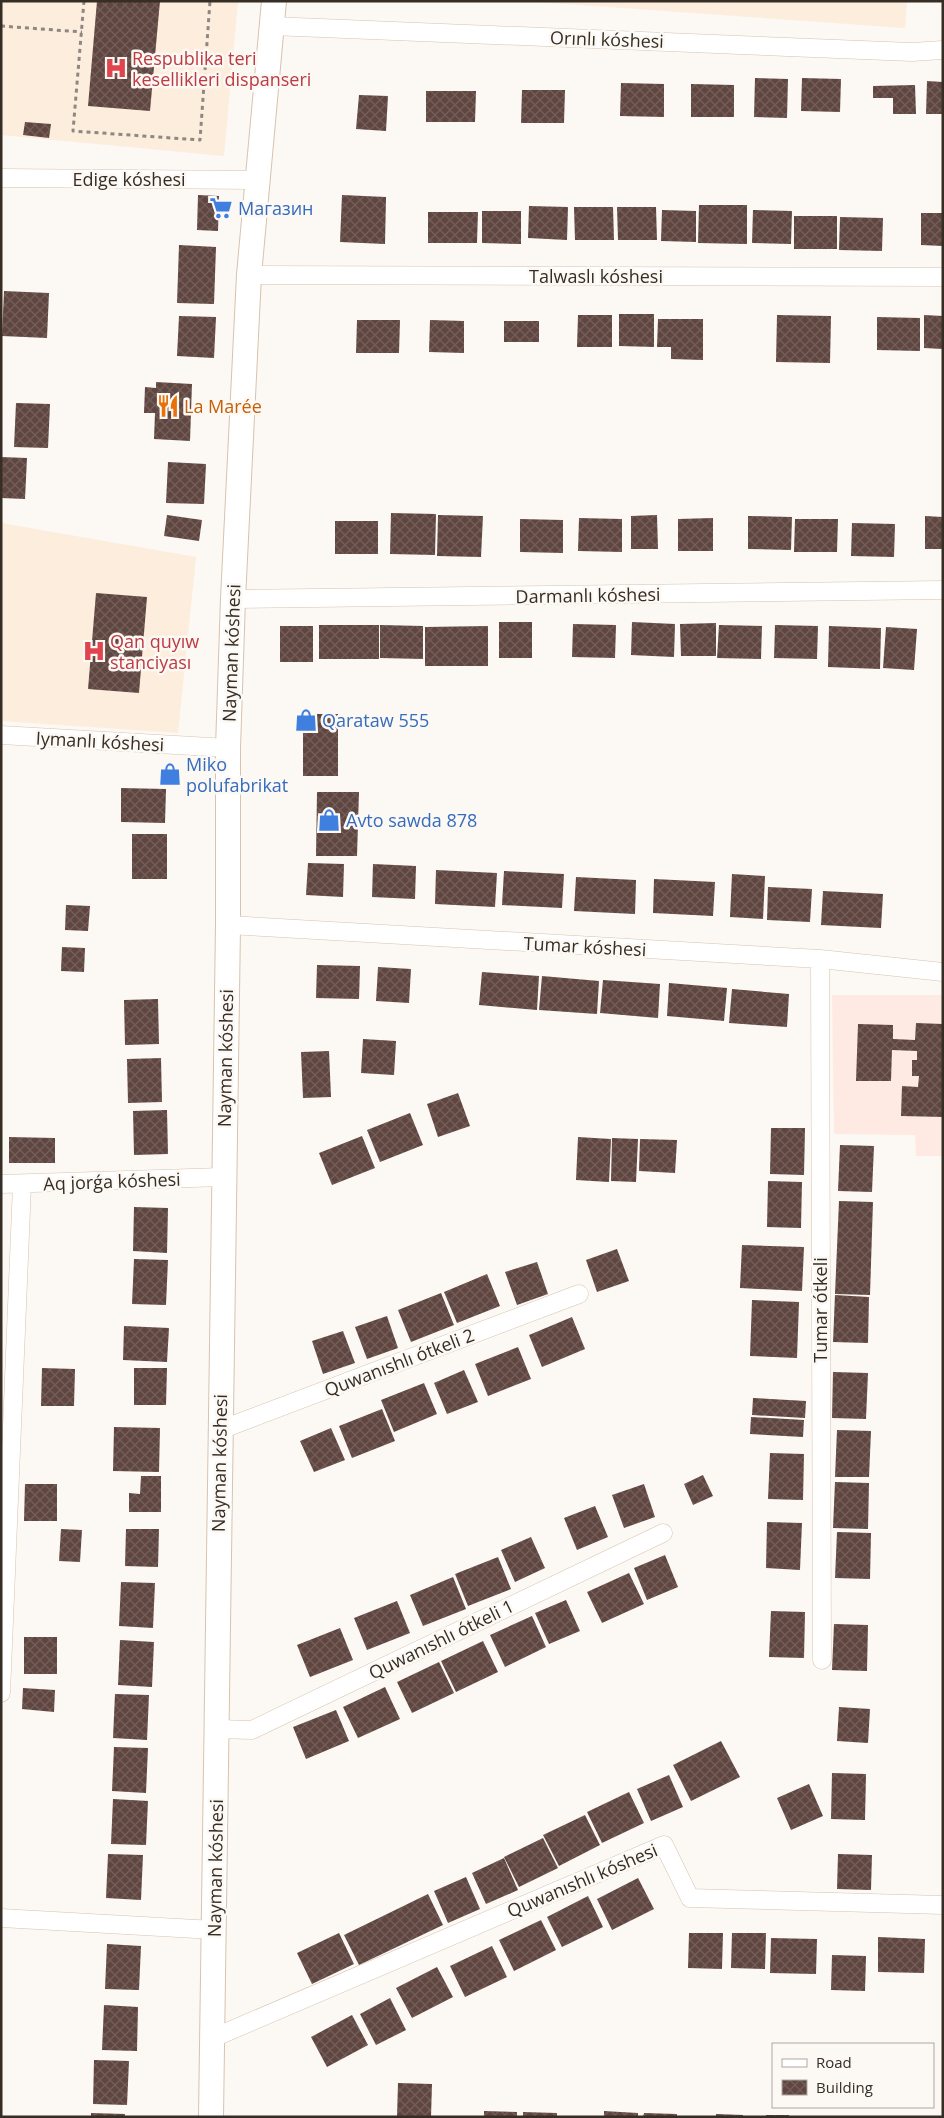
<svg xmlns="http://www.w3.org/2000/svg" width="944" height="2118" viewBox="0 0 944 2118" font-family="'Open Sans',sans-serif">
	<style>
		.built { fill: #fdeddd }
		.education { fill: #feeae2 }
		.building { fill: url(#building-cross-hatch) }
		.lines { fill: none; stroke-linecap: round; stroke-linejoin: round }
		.minor-casing { stroke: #d7c3ae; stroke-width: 19 }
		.secondary-casing { stroke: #d7c3ae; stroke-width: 26 }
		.path { stroke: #8f8882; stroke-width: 3; stroke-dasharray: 4 4; stroke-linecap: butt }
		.minor { stroke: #fff; stroke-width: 18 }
		.secondary { stroke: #fff; stroke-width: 24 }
		.labels { text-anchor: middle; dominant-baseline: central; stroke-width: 5; stroke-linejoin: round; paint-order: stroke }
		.street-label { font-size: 18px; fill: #362d25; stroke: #fcf8f4 }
		.health-label { font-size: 18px; fill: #be3a42; stroke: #fcf8f4; text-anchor: start }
		.shop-label { font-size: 18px; fill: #366cbe; stroke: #fcf8f4; text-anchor: start }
		.food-label { font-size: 18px; fill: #c56008; stroke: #fcf8f4; text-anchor: start }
	</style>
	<defs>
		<pattern id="building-cross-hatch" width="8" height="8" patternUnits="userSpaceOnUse" patternTransform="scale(1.25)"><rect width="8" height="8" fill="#604641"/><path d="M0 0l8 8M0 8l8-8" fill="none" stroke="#745e5a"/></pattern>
	</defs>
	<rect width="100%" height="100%" fill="#fcf8f4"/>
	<path class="built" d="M1,1H238L224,156L1,135Z
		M523,1H907L905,28Z
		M1,523L196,557L178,733L1,721Z"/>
	<path class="education" d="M832,995H943V1156H916L915,1135L834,1134Z"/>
	<path class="building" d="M97,1H160L150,111L88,106Z
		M755,78L788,79L787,118L754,117Z
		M802,78L841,79L840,112L801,111Z
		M927,81L943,82V114H926Z
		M621,83L664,84V117L620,116Z
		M691,84L734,85V117H691Z
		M915,85L916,114H893V98H873V86Z
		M522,90H565L564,123H521Z
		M426,91H476L475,122H426Z
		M359,95L388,96L386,131L356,129Z
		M25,122L51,124L49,138L23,135Z
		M198,195L219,196L218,231L197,230Z
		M342,195L386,197L385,244L340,242Z
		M699,205H747V244L698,243Z
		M529,206L568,207L567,240L528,238Z
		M574,207H613L614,240H575Z
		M617,207H656L657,240H618Z
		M662,210L696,211V242L661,241Z
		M753,210L792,211L791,244L752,243Z
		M482,211H521V244L482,243Z
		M428,212H478L477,243H428Z
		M921,213H943V246L921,245Z
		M794,216H837V249H794Z
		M840,217L883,218L882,251L839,250Z
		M179,245L216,247L214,304L177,303Z
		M4,291L49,293L47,338L2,336Z
		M619,314H654V347L619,346Z
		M578,315H612V347H577Z
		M777,315L831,316L830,363L776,362Z
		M924,315L943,316V349L924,348Z
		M179,316L216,317L214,358L177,356Z
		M877,317L920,318V351L877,350Z
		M658,319H703V360L671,359V347H657Z
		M357,320H400L399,353H356Z
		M430,320L464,321V353L429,352Z
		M504,321H539V342H504Z
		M156,382L192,384L190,441L154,439L155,413H144L145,387L156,388Z
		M16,403L50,404L48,448L14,447Z
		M1,457L27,458L25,499L1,498Z
		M168,462L206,464L204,504L166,503Z
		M391,513L436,514L435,555L390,554Z
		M167,515L202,520L199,541L164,536Z
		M438,515L483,516L481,557L437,556Z
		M657,515L658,549H631V516Z
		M748,516L792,517L791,550L748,549Z
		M925,516L943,517V549H925Z
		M579,518L622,519V552L578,551Z
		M713,518V551H678V519Z
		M520,519L563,520V553L520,552Z
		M795,519H838L837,552H794Z
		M335,521H378V554H335Z
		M852,523L895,524L894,557L851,556Z
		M96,593L147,597L139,693L88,689Z
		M499,622H532V658H499Z
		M632,622L675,624L674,657L631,655Z
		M716,623V656H681L680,624Z
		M573,624L616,625L615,658L572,657Z
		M319,625H379V659H319Z
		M380,625L423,626V659L380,658Z
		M719,625L762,626L761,659L717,658Z
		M775,625L818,626L817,659L774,658Z
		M280,626H313V662H280Z
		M488,626V666H425V627Z
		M829,626L881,628L880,669L828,667Z
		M886,627L917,629L914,670L883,668Z
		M303,714H338V776H303Z
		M121,788L166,789L165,823L121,822Z
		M317,792H359L357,856H316Z
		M132,834H167V879H132Z
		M308,863L344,864L343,897L306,895Z
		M373,864L416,866L415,899L372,897Z
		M436,870L497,873L495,907L435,904Z
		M504,871L564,874L562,908L502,905Z
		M732,874L765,876L763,919L730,917Z
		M576,877L636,880L635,914L574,911Z
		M654,879L715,882L713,916L653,913Z
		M768,887L812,889L810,922L767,920Z
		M823,891L883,894L881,928L821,925Z
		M66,905L90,906L88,931L65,930Z
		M62,947L85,948L84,972L61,971Z
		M317,965L360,966L359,999L316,998Z
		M378,967L411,969L409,1003L376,1001Z
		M482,972L539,976L537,1010L479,1005Z
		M542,976L599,981L597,1014L539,1010Z
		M603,980L660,984L658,1018L600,1013Z
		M669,983L727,988L724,1021L667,1016Z
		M732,989L789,994L787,1027L729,1023Z
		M158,999L159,1044L125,1045L124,1000Z
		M916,1023L943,1024V1117L901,1116L902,1086L918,1087L919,1076H912V1060H917V1051L892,1050L891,1081H856L858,1024L893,1025V1039L915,1040Z
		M363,1039L396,1041L394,1075L361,1073Z
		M329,1051L331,1097L303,1098L301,1052Z
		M161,1058L162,1102L128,1103L127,1059Z
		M458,1093L470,1126L438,1137L427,1104Z
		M167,1110L168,1154L134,1155L133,1111Z
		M410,1113L423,1145L380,1162L367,1130Z
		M771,1128H805L804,1175L770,1174Z
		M362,1136L375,1168L332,1185L319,1153Z
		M9,1137L55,1138V1163H9Z
		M578,1137L611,1139L609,1182L576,1180Z
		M612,1138L638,1139L636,1182L611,1181Z
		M640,1139L677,1140L675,1173L639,1171Z
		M840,1145L874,1146L872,1192L838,1191Z
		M768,1181L802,1182L801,1228L767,1227Z
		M839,1201L873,1202L870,1295L835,1294Z
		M134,1207L168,1208L167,1253L133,1251Z
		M742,1245L804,1247L802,1291L740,1288Z
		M617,1249L629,1281L597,1292L586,1260Z
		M134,1259L168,1260L166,1305L132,1304Z
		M537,1262L548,1294L517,1305L505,1272Z
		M487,1274L500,1306L457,1323L444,1292Z
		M441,1293L454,1325L411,1342L398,1310Z
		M835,1295L869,1297L868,1343L833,1342Z
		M752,1300L799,1302L797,1358L750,1356Z
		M387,1316L398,1348L367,1359L355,1327Z
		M572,1317L585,1349L542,1367L529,1335Z
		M124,1326L169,1328L167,1362L123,1360Z
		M343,1331L355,1363L323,1374L312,1341Z
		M518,1347L531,1379L488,1396L475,1364Z
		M42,1368L75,1369L74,1406H41Z
		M134,1368H167L166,1405H134Z
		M464,1370L478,1402L447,1414L434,1383Z
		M833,1372L868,1373L866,1419L832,1418Z
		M424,1383L437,1414L394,1432L381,1400Z
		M753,1398L806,1401L805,1418L752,1415Z
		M382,1409L395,1441L352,1458L339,1426Z
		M751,1417L804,1420L803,1437L750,1434Z
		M114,1427L160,1428L159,1472L113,1471Z
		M331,1428L345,1460L314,1472L300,1441Z
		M837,1430L871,1431L869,1477H835Z
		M770,1453L804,1454L803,1500L768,1499Z
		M703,1475L713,1496L693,1505L684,1484Z
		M141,1476H161V1512H129V1493L140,1494Z
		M835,1482L869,1483L868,1529L833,1528Z
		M25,1484H57V1521H24Z
		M644,1484L655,1517L624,1528L612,1495Z
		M595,1506L608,1537L577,1550L564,1518Z
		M767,1522L802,1523L800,1570L766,1568Z
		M61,1529L82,1530L80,1562L59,1561Z
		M126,1529H159L158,1567L125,1566Z
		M837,1532L871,1533L870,1579L835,1578Z
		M531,1537L545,1568L515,1582L501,1550Z
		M665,1555L678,1587L647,1600L634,1568Z
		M498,1557L511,1589L468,1606L455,1574Z
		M629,1573L644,1604L602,1623L587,1592Z
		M453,1577L466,1609L423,1626L410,1595Z
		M121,1582L155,1583L153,1628L119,1626Z
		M566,1600L580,1631L549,1644L535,1613Z
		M397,1601L410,1633L367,1650L354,1618Z
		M771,1611L805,1612L804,1658L769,1657Z
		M532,1616L546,1647L505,1667L490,1635Z
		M834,1624L868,1625L867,1671L832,1670Z
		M340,1628L353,1660L310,1677L297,1645Z
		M24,1637H57V1674H24Z
		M120,1640L154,1642L152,1687L118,1685Z
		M483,1641L498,1672L456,1692L441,1661Z
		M439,1662L454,1693L412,1713L397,1682Z
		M385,1687L400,1719L358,1738L343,1707Z
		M23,1688L55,1690L54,1712L22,1709Z
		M115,1694L149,1695L147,1740L113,1738Z
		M839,1707L870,1709L868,1743L837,1741Z
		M336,1710L349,1741L306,1759L293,1727Z
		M721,1741L740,1777L691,1801L673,1765Z
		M114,1747L148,1748L146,1793L112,1791Z
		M832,1773L866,1774L865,1820L831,1819Z
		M669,1775L683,1807L651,1821L637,1789Z
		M809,1784L823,1816L791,1830L777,1798Z
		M629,1792L644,1823L602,1843L587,1812Z
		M113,1799L148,1801L146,1845L111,1844Z
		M585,1815L600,1845L559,1866L543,1835Z
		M543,1838L558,1868L519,1887L504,1857Z
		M108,1854L143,1855L141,1900L106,1898Z
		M838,1854L872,1855L871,1890L837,1889Z
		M504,1858L518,1890L486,1904L472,1873Z
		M466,1877L480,1909L448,1923L434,1891Z
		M638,1878L654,1909L612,1930L597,1899Z
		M428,1894L443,1925L359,1965L344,1935Z
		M588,1896L603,1927L562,1947L547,1917Z
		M541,1920L556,1950L514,1971L499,1940Z
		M339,1933L354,1964L312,1984L297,1953Z
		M689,1933H723L722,1969L688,1968Z
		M732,1933H766L765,1969L731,1968Z
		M878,1937L925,1939L924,1973L878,1972Z
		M771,1938L817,1939L816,1974L770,1973Z
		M107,1944L141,1946L139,1990L105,1989Z
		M492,1946L507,1977L465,1997L450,1966Z
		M832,1955L866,1956L865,1991L831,1990Z
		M437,1967L453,1997L412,2018L396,1988Z
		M390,1998L406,2030L376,2045L360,2014Z
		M104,2005L138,2007L137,2051L102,2050Z
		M352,2015L368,2045L327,2067L311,2037Z
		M94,2060L129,2061L127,2105L93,2104Z
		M398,2083L432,2084L431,2117H397Z
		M484,2111L517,2112V2117H484Z
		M604,2111L638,2113V2117H604Z
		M523,2112L557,2113V2117H523Z
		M91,2113L125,2114V2117H91Z
		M644,2113L677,2114V2117H643Z
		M716,2114L743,2115V2117H716Z
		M766,2115H789V2117H766Z"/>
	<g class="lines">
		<defs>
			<path id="minor" d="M272,26L912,52L943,50
				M1,178L257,180
				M249,275L943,277
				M233,599L943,590
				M1,735L228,748
				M228,925L820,959L943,972
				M820,959L822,1660
				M1,1184L223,1177
				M220,1430L579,1294
				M1,1693L22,1185
				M216,1729L252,1730L663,1533
				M1,1918L214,1930
				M213,2038L664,1845L690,1898L943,1905"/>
			<path id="secondary" d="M211,2117L228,925V748L233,599L249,275L274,1"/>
		</defs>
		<use href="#minor" class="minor-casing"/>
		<use href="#secondary" class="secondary-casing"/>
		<path class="path" d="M84,1L73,131L200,140L210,1
			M1,26L82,32"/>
		<use href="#minor" class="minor"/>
		<use href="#secondary" class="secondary"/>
	</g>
	<defs>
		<symbol id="hospital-bare" viewBox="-9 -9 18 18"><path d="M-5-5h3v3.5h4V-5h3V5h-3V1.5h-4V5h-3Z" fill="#e0444e" stroke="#fcf8f4" stroke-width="2.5" paint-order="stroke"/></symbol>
		<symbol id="supermarket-bare" viewBox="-9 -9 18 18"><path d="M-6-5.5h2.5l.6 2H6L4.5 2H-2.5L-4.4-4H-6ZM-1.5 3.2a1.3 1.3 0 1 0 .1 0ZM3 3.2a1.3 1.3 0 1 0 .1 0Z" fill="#3f7fe0" stroke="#fcf8f4" stroke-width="2.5" paint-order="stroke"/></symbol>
		<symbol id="restaurant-bare" viewBox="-9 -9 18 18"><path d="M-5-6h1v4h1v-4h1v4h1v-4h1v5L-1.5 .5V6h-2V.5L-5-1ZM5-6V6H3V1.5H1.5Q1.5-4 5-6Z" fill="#e8710a" stroke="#fcf8f4" stroke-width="2.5" paint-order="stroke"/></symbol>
		<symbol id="shop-bare" viewBox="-9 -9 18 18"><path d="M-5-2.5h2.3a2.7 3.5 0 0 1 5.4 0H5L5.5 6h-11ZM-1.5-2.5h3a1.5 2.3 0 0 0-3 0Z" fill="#3f7fe0" stroke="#fcf8f4" stroke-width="2.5" paint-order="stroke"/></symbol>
	</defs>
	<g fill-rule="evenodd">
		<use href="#hospital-bare" x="100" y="52" width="32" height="32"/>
		<use href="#supermarket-bare" x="205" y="192" width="32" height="32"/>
		<use href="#restaurant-bare" x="152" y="390" width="32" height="32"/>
		<use href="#hospital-bare" x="78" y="635" width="32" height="32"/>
		<use href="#shop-bare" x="290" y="704" width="32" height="32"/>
		<use href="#shop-bare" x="154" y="758" width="32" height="32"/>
		<use href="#shop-bare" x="313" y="804" width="32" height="32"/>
	</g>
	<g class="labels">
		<g class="street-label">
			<text transform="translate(607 39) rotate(2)">Orınlı kóshesi</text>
			<text x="129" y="179">Edige kóshesi</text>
			<text x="596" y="276">Talwaslı kóshesi</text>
			<text transform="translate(588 595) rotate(-1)">Darmanlı kóshesi</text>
			<text transform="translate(231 653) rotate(-88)">Nayman kóshesi</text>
			<text transform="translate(100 741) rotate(3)">Iymanlı kóshesi</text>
			<text transform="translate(585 946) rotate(3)">Tumar kóshesi</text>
			<text transform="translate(225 1058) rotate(-89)">Nayman kóshesi</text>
			<text transform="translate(112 1181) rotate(-2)">Aq jorǵa kóshesi</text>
			<text transform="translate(820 1310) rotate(-90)">Tumar ótkeli</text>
			<text transform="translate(399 1362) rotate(-21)">Quwanıshlı ótkeli 2</text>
			<text transform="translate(219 1463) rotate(-89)">Nayman kóshesi</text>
			<text transform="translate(441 1639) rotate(-26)">Quwanıshlı ótkeli 1</text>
			<text transform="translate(215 1868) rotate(-89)">Nayman kóshesi</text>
			<text transform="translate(582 1880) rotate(-23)">Quwanıshlı kóshesi</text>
		</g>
		<g class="health-label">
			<text x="132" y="58">Respublika teri<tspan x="132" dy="21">kesellikleri dispanseri</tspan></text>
			<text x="110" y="641">Qan quyıw<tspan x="110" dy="21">stanciyası</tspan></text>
		</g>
		<g class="shop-label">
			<text x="238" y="208">Магазин</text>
			<text x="322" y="720">Qarataw 555</text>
			<text x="186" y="764">Miko<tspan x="186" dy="21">polufabrikat</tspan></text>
			<text x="346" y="820">Avto sawda 878</text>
		</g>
		<g class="food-label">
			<text x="184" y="406">La Marée</text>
		</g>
	</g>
	<rect width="944" height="2118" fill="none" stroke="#362d25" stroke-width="5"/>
	<rect x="772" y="2043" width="162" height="65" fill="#fcf8f4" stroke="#ada7a1"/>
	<rect x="782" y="2059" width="25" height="8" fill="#ffffff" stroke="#ada7a1"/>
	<text x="816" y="2068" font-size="15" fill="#362d25">Road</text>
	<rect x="782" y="2080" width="25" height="15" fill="url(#building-cross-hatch)" stroke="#ada7a1"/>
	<text x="816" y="2093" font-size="15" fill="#362d25">Building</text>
</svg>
